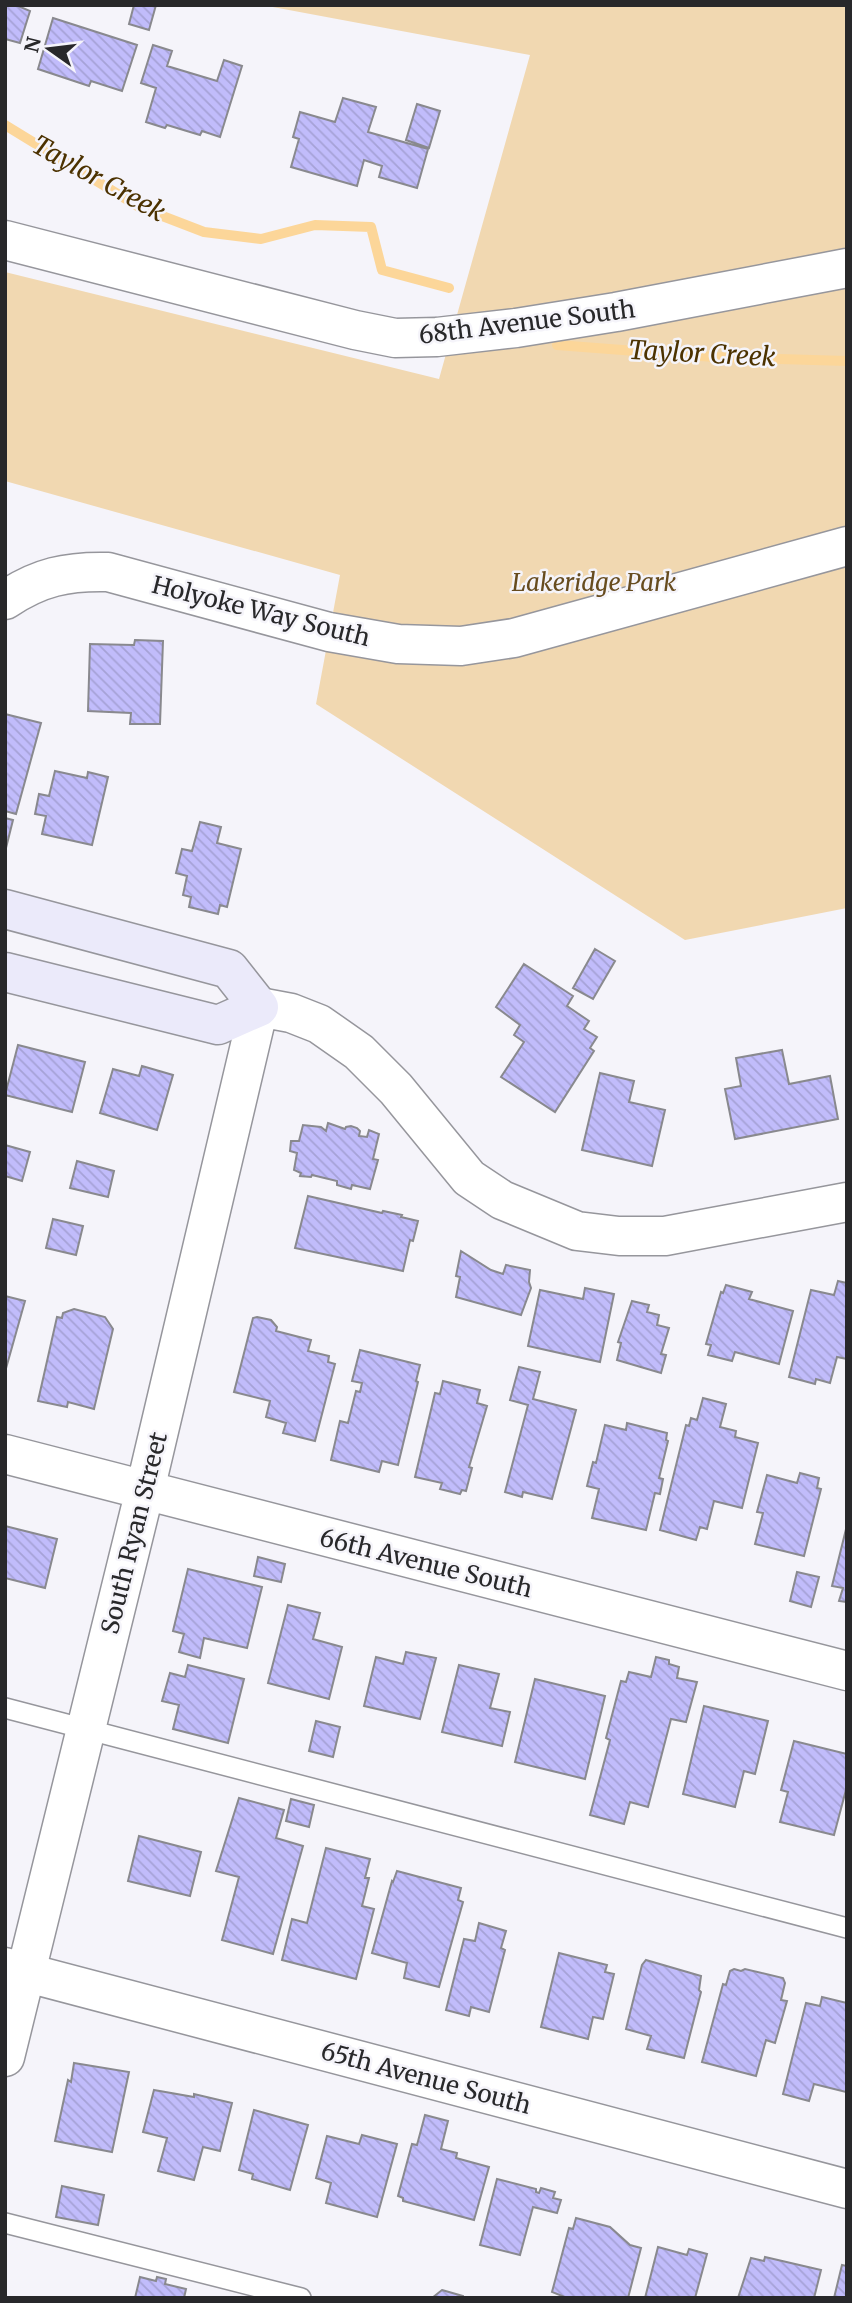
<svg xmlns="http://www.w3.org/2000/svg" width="852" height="2303" viewBox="0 0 852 2303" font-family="Merriweather,serif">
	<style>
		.park { fill: #f1d8b1 }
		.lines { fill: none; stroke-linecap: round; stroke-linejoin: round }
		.stream { stroke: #fcd699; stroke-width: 10 }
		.building { fill: url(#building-back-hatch); stroke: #89898e; stroke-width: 2 }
		.lane-casing { stroke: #96969c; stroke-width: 22 }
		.street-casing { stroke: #96969c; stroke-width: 41 }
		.secondary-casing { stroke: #96969c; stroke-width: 41 }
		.lane { stroke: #fff; stroke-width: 19 }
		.street { stroke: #fff; stroke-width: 38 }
		.secondary { stroke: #ebeafa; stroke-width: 38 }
		.labels { text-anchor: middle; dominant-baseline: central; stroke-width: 5; stroke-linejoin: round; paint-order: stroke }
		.street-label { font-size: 24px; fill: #28282a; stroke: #f5f4fa }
		.park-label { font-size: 24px; font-style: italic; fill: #674c1f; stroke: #f5f4fa }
		.water-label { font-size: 26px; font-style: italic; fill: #4c3200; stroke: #f5f4fa }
	</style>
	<defs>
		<pattern id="building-back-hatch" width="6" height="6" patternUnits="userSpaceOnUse" patternTransform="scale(1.75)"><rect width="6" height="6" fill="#c1bcfb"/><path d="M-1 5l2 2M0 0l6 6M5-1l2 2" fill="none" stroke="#a6a2d7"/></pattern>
	</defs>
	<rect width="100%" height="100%" fill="#f5f4fa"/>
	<path class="park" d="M262,5H847V908L685,940L316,704L340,575L5,481V272L439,379L530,55Z"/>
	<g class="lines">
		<path class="stream" d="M5,125L139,207L204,232L261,239L315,225L371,227L382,270L449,288
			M557,345L714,357L847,361"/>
	</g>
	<path class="building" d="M5,5H16L30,11L20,43L5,39Z
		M134,5H156L149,30L129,24Z
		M53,18L137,45L122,91L91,81L89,86L38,69Z
		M153,45L172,51L167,66L217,81L224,60L242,66L220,137L202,131L200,135L167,125L165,128L146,122L156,88L141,83Z
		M343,98L376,107L368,132L428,149L417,188L379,177L382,166L364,160L357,186L291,167L299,139L293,137L300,112L335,122Z
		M417,104L440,111L429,148L406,140Z
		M135,640L163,641L160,724H130L131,713L88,711L90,644L134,645Z
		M5,714L41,723L16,814L5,811Z
		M55,771L87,778L88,772L108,777L92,845L42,834L46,816L35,814L39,794L49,796Z
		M5,818L13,820L5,852Z
		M200,822L221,827L217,843L241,849L227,907L220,905L218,914L189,907L191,897L183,895L187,876L176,873L182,849L192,851Z
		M595,949L615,961L593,999L573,988Z
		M524,964L573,996L567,1006L589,1021L584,1029L597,1037L590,1048L594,1051L555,1112L501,1077L524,1042L514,1035L520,1025L496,1007Z
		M18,1045L85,1062L72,1112L5,1095Z
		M782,1050L789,1084L830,1076L838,1119L735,1139L725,1089L741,1086L736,1058Z
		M142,1066L173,1075L157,1130L100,1113L113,1069L139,1076Z
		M600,1073L634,1081L629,1102L665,1110L652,1166L582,1150Z
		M328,1123L345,1129L346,1127L351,1126L357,1128L360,1131L359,1136L367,1137L369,1130L379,1134L373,1159L378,1160L370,1189L352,1185L351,1189L337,1185V1181L312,1175L311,1177L300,1176L301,1173L294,1170L297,1153L290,1151L291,1141H299L303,1125L321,1127L326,1131Z
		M5,1145L30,1152L22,1181L5,1176Z
		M77,1161L114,1171L108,1197L70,1188Z
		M308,1196L382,1213L383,1211L402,1215L401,1217L418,1221L413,1241L410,1240L403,1271L295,1248Z
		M53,1219L83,1226L76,1255L46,1248Z
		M461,1251L491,1270L503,1274L506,1265L530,1270L529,1282L531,1288L521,1315L456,1297L460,1277L456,1276Z
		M838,1281L847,1283V1359L837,1357L830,1383L816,1379L815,1384L789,1377L811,1290L834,1295Z
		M726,1285L752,1292L749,1299L793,1311L779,1364L735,1352L732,1361L708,1355L711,1345L706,1344L721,1292L723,1293Z
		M585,1288L614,1294L600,1362L528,1346L540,1290L583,1299Z
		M5,1296L25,1301L5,1372Z
		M632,1301L649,1305L647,1312L659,1315L657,1325L669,1328L661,1354L666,1355L661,1373L617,1360L621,1343L618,1342Z
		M74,1309L105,1317L113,1329L94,1409L68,1402L67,1407L38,1401L57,1317L62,1318L63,1313Z
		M257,1317L271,1320L277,1327L276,1331L311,1340L308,1351L329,1356L328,1362L335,1364L315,1441L283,1433L286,1423L266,1417L270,1401L234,1392L253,1318Z
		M360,1350L420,1365L416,1381L418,1382L398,1465L382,1461L379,1472L331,1460L340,1421L348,1423L356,1391L360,1392L362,1383L352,1381Z
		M519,1367L540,1372L533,1399L576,1410L552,1499L523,1492L522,1497L505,1492L528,1405L510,1400Z
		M443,1381L480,1390L477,1403L487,1406L469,1467L472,1468L466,1491L462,1490L460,1494L440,1489L442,1483L415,1477L435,1393L440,1394Z
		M703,1398L726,1404L720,1427L736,1431L735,1437L758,1443L742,1508L714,1501L707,1529L700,1527L696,1540L660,1530L686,1425L689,1426L691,1418L697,1420Z
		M627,1423L667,1433L666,1440L668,1441L659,1478L663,1479L660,1494L655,1493L646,1530L592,1518L599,1489L587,1486L593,1462L596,1463L605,1425L626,1430Z
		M800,1473L819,1478L817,1488L821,1489L804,1556L755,1544L763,1513L757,1512L767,1475L797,1483Z
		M847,1525V1602L839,1601L843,1588L832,1586Z
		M5,1526L57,1539L45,1588L5,1578Z
		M258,1557L285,1564L281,1582L254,1576Z
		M188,1569L262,1587L247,1648L204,1638L200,1658L179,1652L184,1634L173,1631Z
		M797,1572L819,1577L811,1607L790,1601Z
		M288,1605L320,1613L313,1639L342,1647L329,1699L268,1683Z
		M406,1652L436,1658L420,1719L364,1706L376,1657L403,1664Z
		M656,1657L669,1660V1664L679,1667L677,1678L697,1682L686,1722L671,1719L648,1807L630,1802L624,1824L590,1815L610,1740L606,1738L621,1681L626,1682L629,1672L651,1677Z
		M188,1665L244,1679L228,1743L173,1729L179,1705L162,1701L170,1673L185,1677Z
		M459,1665L499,1674L490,1708L510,1712L502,1746L442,1732Z
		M535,1679L605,1696L585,1779L515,1762Z
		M704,1706L768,1721L755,1774L744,1771L735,1807L683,1794Z
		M316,1721L340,1727L333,1757L309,1751Z
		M794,1741L847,1754V1786L834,1835L780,1822L788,1792L781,1790Z
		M239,1798L284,1810L276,1838L303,1846L273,1954L222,1940L239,1877L216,1871Z
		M291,1799L314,1805L309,1827L286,1821Z
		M139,1836L201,1852L190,1896L128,1881Z
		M326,1848L370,1859L365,1878H369L362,1906L374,1909L356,1979L282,1960L292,1919L307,1923Z
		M397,1871L461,1888L458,1900L463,1902L439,1987L404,1978L407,1963L372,1953L392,1881L393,1882Z
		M479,1923L506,1931L501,1948L505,1950L489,2012L471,2007L469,2016L446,2010L464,1939L475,1941Z
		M559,1953L607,1965L605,1972L614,1974L603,2019L593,2017L588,2039L541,2027Z
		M646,1960L701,1976L699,1990L701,1992L684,2058L647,2049L651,2036L626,2029L642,1965Z
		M734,1969L741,1971L745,1969L783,1978L785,1983L781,2000L787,2001L775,2043L766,2040L756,2076L702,2062L723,1984L726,1985L730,1971Z
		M822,1997L847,2003L846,2092L814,2084L809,2101L783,2094L806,2003L820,2006Z
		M74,2063L129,2072L112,2152L55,2141L68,2080L71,2082Z
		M154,2090L194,2097V2094L232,2103L220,2151L203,2147L194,2180L158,2171L167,2138L143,2132Z
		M254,2110L308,2125L290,2190L252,2179L253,2174L239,2170Z
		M425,2115L448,2121L441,2149L457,2153L456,2158L489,2167L474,2220L403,2201V2198L398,2196L412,2144L417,2145Z
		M362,2135L397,2144L377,2217L326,2203L331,2183L316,2178L327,2136L359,2144Z
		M497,2179L536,2189V2192L539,2193L541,2188L555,2192L553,2198L561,2200L557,2213L533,2207L520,2255L480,2245Z
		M62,2186L104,2195L98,2225L56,2217Z
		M576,2218L610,2227L630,2245L641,2248L628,2298H567L552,2292L569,2228L573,2229Z
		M658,2247L687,2255L689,2249L707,2254L695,2298H645Z
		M765,2257L821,2270L814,2298H738L751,2258L764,2261Z
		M842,2265L847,2266V2298H834Z
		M140,2277L156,2281L157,2277L166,2279L165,2284L186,2289L184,2298H135Z
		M442,2290L463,2296V2298H432Z"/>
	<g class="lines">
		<defs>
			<path id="lane" d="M5,1708L847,1928
				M5,2223L301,2298"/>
			<path id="street" d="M5,240L355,330L395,338L437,337L516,328L616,312L847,268
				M5,600C39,577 67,571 108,572L329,632L398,644L461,646L514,638L847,546
				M5,1454L847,1671
				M5,1967L847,2189
				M5,2057L145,1490L259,1007L291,1013L319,1024L359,1052L396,1089L469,1178L502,1200L577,1231L619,1236H665L847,1202"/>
			<path id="secondary" d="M5,909L229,969L259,1007L218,1025L5,972"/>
		</defs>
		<use href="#lane" class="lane-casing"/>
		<use href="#street" class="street-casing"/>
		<use href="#secondary" class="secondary-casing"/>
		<use href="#lane" class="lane"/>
		<use href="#street" class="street"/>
		<use href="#secondary" class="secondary"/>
	</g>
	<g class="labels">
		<g class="street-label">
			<text transform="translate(527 322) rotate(-7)">68th Avenue South</text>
			<text transform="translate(261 611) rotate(14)">Holyoke Way South</text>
			<text transform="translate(134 1533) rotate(-76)">South Ryan Street</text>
			<text transform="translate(426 1563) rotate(14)">66th Avenue South</text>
			<text transform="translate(426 2078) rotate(15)">65th Avenue South</text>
		</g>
		<g class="park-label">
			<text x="594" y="582">Lakeridge Park</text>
		</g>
		<g class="water-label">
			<text transform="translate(99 178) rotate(29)">Taylor Creek</text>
			<text transform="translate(702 353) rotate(3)">Taylor Creek</text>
		</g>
	</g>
	<rect width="852" height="2303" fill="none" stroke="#28282a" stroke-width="14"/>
	<g transform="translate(49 49) rotate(284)" stroke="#f5f4fa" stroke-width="5" paint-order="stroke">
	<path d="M0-5L12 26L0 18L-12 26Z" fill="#28282a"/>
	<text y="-10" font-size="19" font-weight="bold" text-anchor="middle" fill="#28282a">N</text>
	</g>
</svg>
